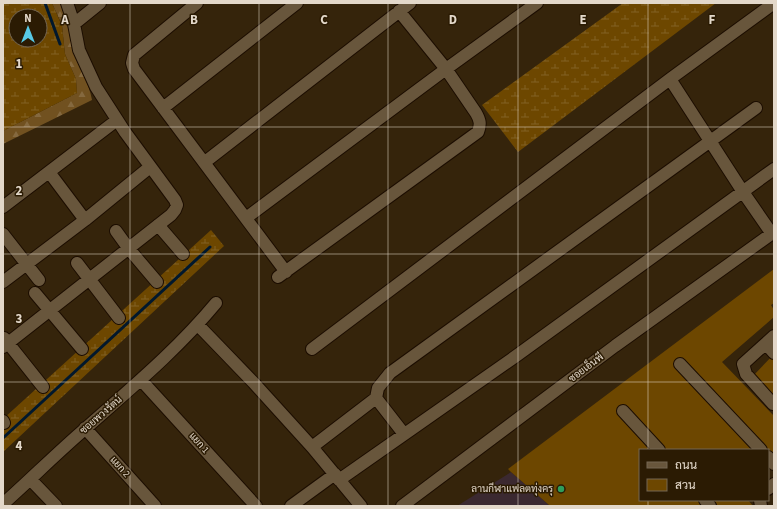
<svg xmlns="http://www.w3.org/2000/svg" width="777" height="509" viewBox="0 0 777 509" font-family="'Source Sans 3',Sarabun,sans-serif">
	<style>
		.education { fill: #3b2930 }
		.green { fill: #6d4700 }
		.forest { fill: url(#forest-firs) }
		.wetland { fill: url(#wetland-marsh); fill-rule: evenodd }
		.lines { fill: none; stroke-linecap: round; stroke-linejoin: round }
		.stream { stroke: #01182d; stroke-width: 3 }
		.street-casing { stroke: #1c0d00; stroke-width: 14 }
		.street { stroke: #68563c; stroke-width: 12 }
		.grid { fill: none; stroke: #e3d8ca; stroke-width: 1; stroke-opacity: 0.55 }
		.leisure-dot { fill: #2e9e5b; stroke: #2b1b03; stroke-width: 1.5 }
		.labels { text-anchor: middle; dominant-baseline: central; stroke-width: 3; stroke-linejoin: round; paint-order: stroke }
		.street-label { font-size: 10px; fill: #e3d8ca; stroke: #2b1b03 }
		.poi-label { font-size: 10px; fill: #e3d8ca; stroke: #2b1b03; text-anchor: end }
		.grid-label { font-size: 13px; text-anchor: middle; font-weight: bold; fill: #e3d8ca; stroke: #2b1b03; stroke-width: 3; stroke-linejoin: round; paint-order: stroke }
	</style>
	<defs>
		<pattern id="forest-firs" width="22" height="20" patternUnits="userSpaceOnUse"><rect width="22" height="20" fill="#715120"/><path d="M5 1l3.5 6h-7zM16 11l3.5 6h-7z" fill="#85693f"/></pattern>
		<pattern id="wetland-marsh" width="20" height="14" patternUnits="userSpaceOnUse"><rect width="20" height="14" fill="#6d4700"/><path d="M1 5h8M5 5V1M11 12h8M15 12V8" fill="none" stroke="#826124"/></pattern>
	</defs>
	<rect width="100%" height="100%" fill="#35240b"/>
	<path class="education" d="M511,472L549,505V506H457Z"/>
	<path class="green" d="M774,269V303L771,305L774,310V317L722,362L774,416V459L768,463V450H640V500H748L753,506H549V505L511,472L508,469Z
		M774,354V398L754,375Z"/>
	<path class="forest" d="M52,3H62C70,19 69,36 74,52C79,69 89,82 92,100L3,144V131L77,93L76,79L65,54L62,25Z"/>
	<path class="wetland" d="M3,3H52L62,26L65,54L76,79L77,93L3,131ZM16,16H40V40H16Z
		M623,3H716L518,152L482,105Z
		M211,230L224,246L3,452V419Z"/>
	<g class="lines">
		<path class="stream" d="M45,3L60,44
			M3,438L210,247"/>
		<defs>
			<path id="street" d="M197,3L134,55L132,63L134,69L286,272
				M74,24L100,3
				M670,79L743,192L772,234
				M163,108L297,3
				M205,162L410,3
				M49,172L85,220
				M3,207L117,120
				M246,218L446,69L537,3
				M158,225L183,254
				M116,231L129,249L157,282
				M3,234L39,280
				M77,263L119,318
				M278,277L478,132C481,124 480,120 476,113L446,69L399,11
				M3,282L85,220L150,167
				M35,293L82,349
				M198,325L253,382L312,447L361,506
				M4,338L43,387
				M766,344L774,353
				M3,347L171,215L175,210L177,205L175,200L125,132L96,87L79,50L74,24L67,3
				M312,349L670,79L774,3
				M680,364L761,450
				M141,380L256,506
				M376,398L378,388L390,373L756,108
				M773,404L746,374L743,364L774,336
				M623,411L659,450
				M3,421L4,423
				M85,428L155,506
				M312,447L376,398L404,434
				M768,457L774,464
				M30,479L56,506
				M339,480L516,356L774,169
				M768,489L774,484
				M705,500L710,506
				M760,500L761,506
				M3,504C31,479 58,452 86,428C131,388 177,350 216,303
				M291,506L335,474
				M402,506L615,346L774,232"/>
		</defs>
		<use href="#street" class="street-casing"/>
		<use href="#street" class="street"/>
	</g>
	<path class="grid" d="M130,3V506M259,3V506M388,3V506M518,3V506M648,3V450M3,127H774M3,254H774M3,382H774M648,500V506"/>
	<circle class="leisure-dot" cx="561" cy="489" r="4"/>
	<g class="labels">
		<g class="street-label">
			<text transform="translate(586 368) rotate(-37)">ซอยเอ็นพี</text>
			<text transform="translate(101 415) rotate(-41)">ซอยพวงรัตน์</text>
			<text transform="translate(199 443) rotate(48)">แยก 1</text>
			<text transform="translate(120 467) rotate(48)">แยก 2</text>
		</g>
		<g class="poi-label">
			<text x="553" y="489">ลานกีฬาแฟลตทุ่งครุ</text>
		</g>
	</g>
	<g class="grid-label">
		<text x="65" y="24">A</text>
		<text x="194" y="24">B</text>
		<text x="324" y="24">C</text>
		<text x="453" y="24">D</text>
		<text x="583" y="24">E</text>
		<text x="712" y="24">F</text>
		<text x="19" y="68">1</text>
		<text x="19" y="195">2</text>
		<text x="19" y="323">3</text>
		<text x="19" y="450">4</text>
	</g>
	<rect width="777" height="509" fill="none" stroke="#e3d8ca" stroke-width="8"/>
	<rect x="639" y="449" width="130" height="52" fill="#2b1b03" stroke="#756753"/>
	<rect x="647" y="462" width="20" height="6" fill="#68563c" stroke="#756753"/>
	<text x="675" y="469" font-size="12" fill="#e3d8ca">ถนน</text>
	<rect x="647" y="479" width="20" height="12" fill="#6d4700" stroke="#756753"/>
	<text x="675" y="489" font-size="12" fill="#e3d8ca">สวน</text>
	<g transform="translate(28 28)"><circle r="19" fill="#2b1b03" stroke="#756753"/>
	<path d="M0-3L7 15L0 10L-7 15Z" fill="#58c9e4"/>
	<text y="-6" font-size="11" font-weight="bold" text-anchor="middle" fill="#e3d8ca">N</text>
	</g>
</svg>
